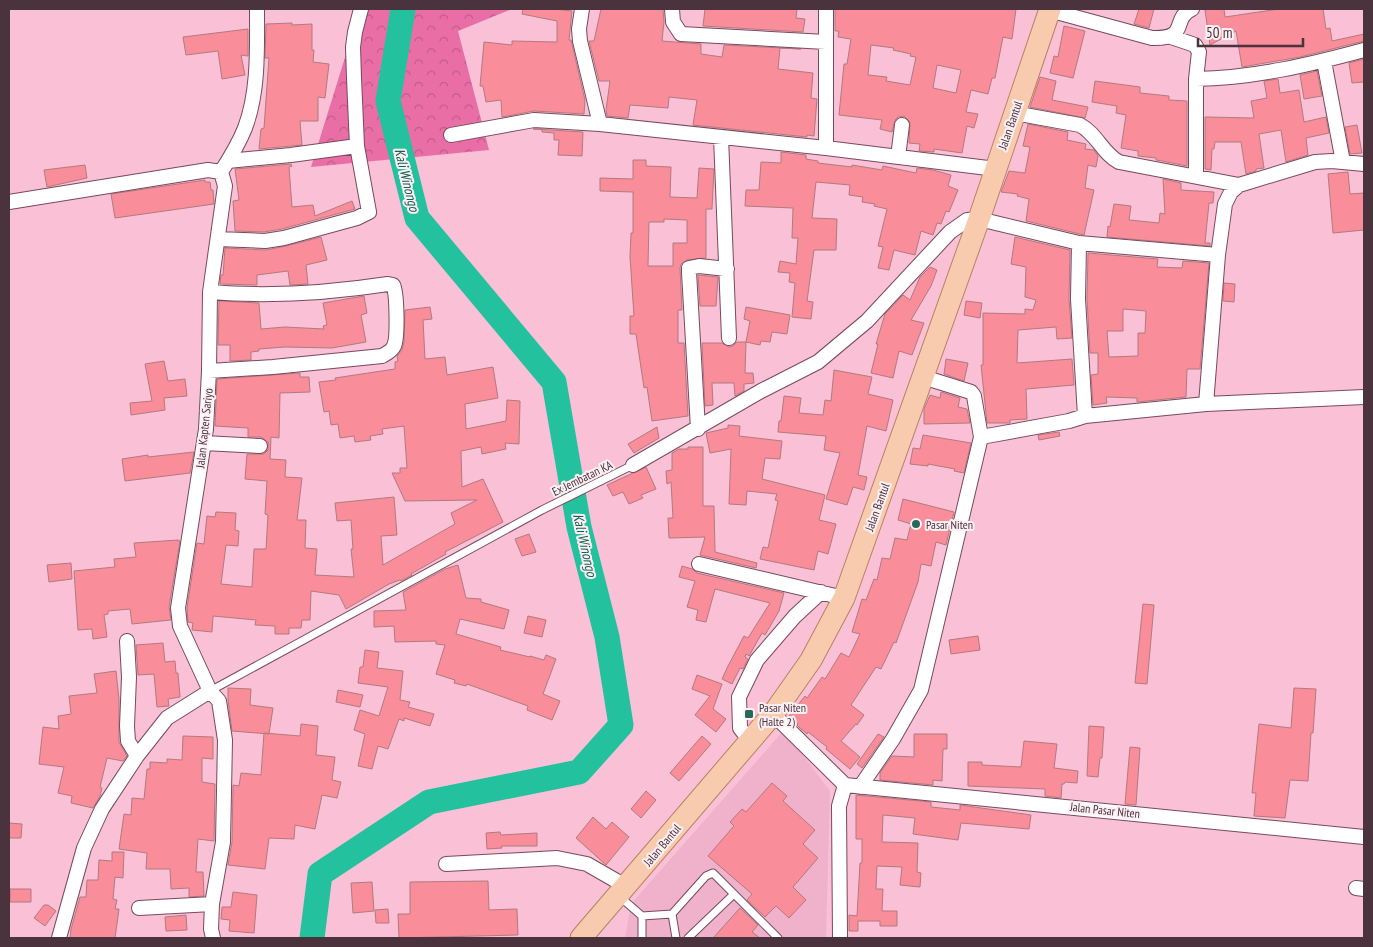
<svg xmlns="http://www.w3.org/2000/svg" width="1373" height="947" viewBox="0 0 1373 947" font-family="'PT Sans Narrow',sans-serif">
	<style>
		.built { fill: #f0b1ca }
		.forest { fill: url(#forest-crowns) }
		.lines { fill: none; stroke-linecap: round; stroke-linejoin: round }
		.river { stroke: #24c19f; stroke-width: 25 }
		.building { fill: #f98d99; stroke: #b27a7f; fill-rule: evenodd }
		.service-casing { stroke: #79495d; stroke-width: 9 }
		.minor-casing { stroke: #79495d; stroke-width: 16 }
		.primary-casing { stroke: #b98063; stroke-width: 23 }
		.service { stroke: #fff; stroke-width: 7 }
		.minor { stroke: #fff; stroke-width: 14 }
		.primary { stroke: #f9cbae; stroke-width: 21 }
		.poi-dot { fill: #276858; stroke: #fcf0f4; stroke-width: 2 }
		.labels { text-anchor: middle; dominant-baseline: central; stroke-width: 4; stroke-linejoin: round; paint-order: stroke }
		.street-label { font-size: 12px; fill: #4a333c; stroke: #fcf0f4 }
		.poi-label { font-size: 12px; fill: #4a333c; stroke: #fcf0f4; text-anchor: start }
		.water-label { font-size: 14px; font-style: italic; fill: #146250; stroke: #fcf0f4 }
	</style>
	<defs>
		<pattern id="forest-crowns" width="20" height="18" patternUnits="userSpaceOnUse" patternTransform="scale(1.25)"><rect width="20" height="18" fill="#ea6ea6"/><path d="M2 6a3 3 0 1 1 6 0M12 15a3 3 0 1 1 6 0" fill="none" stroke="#c05b88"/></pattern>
	</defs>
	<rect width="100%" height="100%" fill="#f9c0d6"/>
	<path class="built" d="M784,730L830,791L826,938H625L631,904Z"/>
	<path class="forest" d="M360,9H512L458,31L489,150L311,167Z"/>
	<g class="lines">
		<path class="river" d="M312,938L320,874L429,802L579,772L621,725L607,637L579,527L554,382L417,218L388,101L403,9"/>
	</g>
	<path class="building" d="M523,9H555L572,11L569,40H571L585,100L584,114L534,111L502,117L501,100L486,102L483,86H480L484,42L512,45V41L557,42V21L522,14Z
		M601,9H663L664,22L662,41L701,44V54L722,57L724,45L801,49L780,48L778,69L813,73L811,98L817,99L814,136L807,135V137L693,125L697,100L669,97L668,108L630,105L628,118L607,116L606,110L610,81H599L589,41H594Z
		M705,9H797L796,18L805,19L803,32L703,26Z
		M835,9H1016L1012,39L1003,37L995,78H992L988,94L971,90L966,112L978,114L974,128L967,126L962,153L934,149V152L919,151L920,144L909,143L910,122L904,116L898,117L895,120L892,132L880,129L882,120L839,115L844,64H847L851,39L838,37L839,31H835ZM871,45L894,48L893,50L911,54L910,56L916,57L910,85L886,81L887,77L868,75ZM937,65L961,70L956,93L933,88Z
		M1139,9H1154L1149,28L1134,24Z
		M1211,9H1224L1225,17L1279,9H1323L1326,29L1330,28L1332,41L1364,34V41L1300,57L1242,67L1236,31L1210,45L1205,10Z
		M292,23V25L312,24V50H314L313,62L329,64L325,98L318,97V121H300L302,145L259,149L261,129L264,128L269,58H265L266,24Z
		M1064,26L1085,31L1073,78L1050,73L1054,56L1058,57Z
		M248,29V56L241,55L245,75L222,79L218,51L186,55L183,37Z
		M1364,59V82L1352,83L1349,63Z
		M1317,71L1322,96L1304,99L1300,75Z
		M1040,77L1056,81L1052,100L1088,107L1085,118L1030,107Z
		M1278,79L1280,93L1299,90L1304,122L1326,117L1329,133L1306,138L1308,155L1286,162L1281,130L1259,134L1264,168L1256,169V171L1246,174L1241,142H1215L1214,149H1212L1211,170L1205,169V117L1254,118L1251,101L1267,98L1264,81Z
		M1095,81L1140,87V93L1169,96V100L1187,101V166L1162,161L1156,160V158L1138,156V151L1121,148L1126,115L1116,113L1117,106L1092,102Z
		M1028,124L1068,132L1067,140L1086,144L1085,149L1094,150L1098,156L1096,167L1088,165L1085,188L1094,190L1084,235L1026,221L1029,199L1017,196L1018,194L1001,192L1009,171L1025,173L1030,147L1023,146Z
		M1357,125L1362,153L1350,154L1345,127Z
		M533,129H535L583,132L582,156L558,155L559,140H554V133L542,132V129Z
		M781,152L806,155V159L818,161V163L852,167V165L882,170L883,166L916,173L917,168L933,170L951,175L948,186L958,190L949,212L946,211L941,224L937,223L933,235L921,231L915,255L894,250L889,270L878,268L883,247L878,246L887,209L874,206L875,204L862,202L863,197L849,195L850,185L816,182L812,218L837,219L836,250H814L807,301L813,302L811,319L792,317L795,283L789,282L790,273L778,272L780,261L796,264L798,238H792L793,208L745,206L746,190H759L761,162L781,163Z
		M633,160H646V166L671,167L670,197L697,198L699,168L714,169L712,209H706V258L687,260L681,264L680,268L682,310H678V343H684L688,416L652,421L647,387L644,388L636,334H630V316H634L630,257L631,233H633V192L600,191V178L633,179ZM664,219L687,220V243H673V266H648L649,222H664Z
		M291,164L292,166L289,167L292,207L313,205L315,216L352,201L355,209L282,229L264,232L235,231L233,201L239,200L235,169Z
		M85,165L87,178L47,187L44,170Z
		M1348,172L1350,194L1364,193V230L1333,233L1328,174Z
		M1163,179L1181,183V190L1214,192L1213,203H1209L1205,243H1210V246L1107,237L1108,226L1110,227L1114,204L1131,206L1129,220L1159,223L1160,213L1165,214Z
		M205,180V182H210L211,190H213L214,204L115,218L111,194Z
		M321,237L327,260L306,265L308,284L290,285L288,271L257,275V285L220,284L221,275H223L225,248L266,250L286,246Z
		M1015,237L1070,250L1069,299L1072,338L1057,339L1056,327L1018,330L1017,363L1072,359L1074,385L1026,389L1027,419L1010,420V423H987L981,365H983V313L1025,314V309L1033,310L1036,300L1025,297L1026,267L1011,264Z
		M1088,253L1158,259L1157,267L1182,268L1183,261L1209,263L1200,369H1187L1186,397L1137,402V398L1106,397L1107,403L1093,405L1091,375L1098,374V353H1090L1087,299ZM1123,309L1146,311L1145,333H1138V356L1109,357L1107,331H1123Z
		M930,267L937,270L931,286L911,320L924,323L912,355L899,351L893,378L871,373L878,344H876L885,314L903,295L910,300L920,277Z
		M698,275L718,277L716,306H700Z
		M1224,283L1235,284L1234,302L1223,301Z
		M364,296L367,313L361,315L366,342L332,348L285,347L259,349V351L251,352V360L230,361V345H218L219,301L259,303L261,329L285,327L324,329L323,326L327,325L323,303Z
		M966,301L982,303L980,318L964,315Z
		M430,307L432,319L423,320L425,359L445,357L447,375L493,367L498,398L465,404L466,429L506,421L507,400L520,401L519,444L505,443L506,449L482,454L481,447L461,451L462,487L483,479L503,522L445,552L446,554L411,574L412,575L401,581L400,580L389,584L346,609L339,595L311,591L310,620H302L301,628H289V634H275V626L255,625L256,620L213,616L212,632L192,630L193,623L188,622L187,608L197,543L204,544L207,516L215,517L216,512L236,513L235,530L239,531L238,546L226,545L221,584L252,587L254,549H266L268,515L265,514L267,481L245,479L247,454H264L268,450V442L261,437H248V428L215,426L217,379L300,373V377H309L310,392L280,393L279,438L271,437L270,459L286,460L285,477L302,478L297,520H306L305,548L317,549L315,575L354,577L351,549H353L351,520L337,521L335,503L394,497L397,535L381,536L383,565L455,524L451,513L477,500L405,501L392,473H400V468H407L404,426L382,429L383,434L370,436L371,440L355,442L354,436L340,438L338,424L331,425L329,411L324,412L319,382L336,380L335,378L395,369V362L398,361L397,356L402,350L404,342L405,310Z
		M746,307L790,315L787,334L772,332L770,342L761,341L760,345L746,342L750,321L744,319Z
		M737,342H746L745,373H753L754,383L744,384V391L735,396L734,383H712L713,405L705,406L702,343H722L729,347L733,346Z
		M946,359L968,363L964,381L944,374Z
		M164,361L168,381L185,379L187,396L164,398L165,410L131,415L130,403L152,401L145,364Z
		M834,370L872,377L868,394L893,400L886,431L867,426L858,475L867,477L864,490L853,487L847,505L826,499L840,453L824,450L826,436L778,432L779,421H781L784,396L801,398L799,413L823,415L825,400L831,401Z
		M941,392L960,398L958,407L967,409L970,423L924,424V409L930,395L940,398Z
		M728,425L740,426L739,436L782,441L780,459L765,458L762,479L825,495L819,520L836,524L828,554L818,551L814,570L760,559L763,547L768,548L778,501L775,500L777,494L747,491L746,505L729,504L731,449L710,453L706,433L728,428Z
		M657,427L659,438L634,453L628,444Z
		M1059,432L1060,436L1039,440L1038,435Z
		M923,435L971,443L964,473L954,471L955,469L928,464V466L910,464L913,448L920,449Z
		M688,447H703V506H714L715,552L757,563L756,568L700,555L705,537L669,538L668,518H673L671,482L667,484L666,471L672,470V453L679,449H688Z
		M194,452L190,473L125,481L122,459L148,455V457Z
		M646,467L656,489L641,495L643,498L629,504L623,492L613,496L607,485Z
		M903,499L954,512L946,545L936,542L931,566L921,564L918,582L896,643L894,642L881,669L876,667L851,705L864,715L857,725L856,724L841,741L860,757L850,769L826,749L827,747L808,732L807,734L800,728L797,725L798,724L789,716L805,696L807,698L822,677L825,679L841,653L849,657L860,634L852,632L862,599L866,600L874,579L877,580L882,558L890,559L895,538L907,540L911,524L898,520Z
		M529,534L536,552L522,556L515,539Z
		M178,540L180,541L169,607L171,620L132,624L130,609L108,611V614L104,615L107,637L93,639L92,629L78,630L74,571L115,567L114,559L136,557L134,543Z
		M71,563L72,579L49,582L47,565Z
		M458,565L466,598L481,599V602L509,610L504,629L460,619L456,634L501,647L500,650L530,657V656L544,660L546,655L556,659L543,694L560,701L552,720L527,710L528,706L467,684L466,686L454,683L455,680L436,674L445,645L436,644V641L395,642L394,626L374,627V611L406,610L403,592L445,569Z
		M682,566L692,569L697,573L784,593L779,611L765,635L762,633L749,656L746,654L745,657L748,659L743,669L740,668L732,684L722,679L728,666L744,636L748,638L770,603L715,589L706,622L696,620L698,610L687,607L695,581L679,577Z
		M1143,604L1154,605L1147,684L1135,683Z
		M528,616L546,620L542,637L524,633Z
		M978,636L980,650L951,654L949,640Z
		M163,643L165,662L175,661L176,673H178L180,697L168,699L169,706L157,707L154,674L138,675L136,645Z
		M365,650L379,652L377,668L403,671L400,700L410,702L408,707L434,714L430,726L404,718V721L399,719L388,749L378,746L372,769L358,766L365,734L354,730L360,710L379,716L388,687L358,683L360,667H363Z
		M116,671L119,699V742L127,756L123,761L107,758L100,787L102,788L100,796L93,808L71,803L72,796L58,793L64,767L39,764L43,727L59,729L58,716L71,714L69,696L97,693L94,674Z
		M697,675L722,684L713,709L726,719L716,732L695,715L710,696L692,689Z
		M228,688L251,689L250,705L273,708L269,734L232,731L228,700Z
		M1294,688L1316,689L1313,733H1311L1308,781L1290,780L1285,818L1254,816L1256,793H1252L1259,724L1291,728Z
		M338,690L363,695L360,707L336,702Z
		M301,724L318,726L316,755L335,757L332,780L341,782L337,798L322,795L315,829L295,825L294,839L269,838L265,869L228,865L232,842L233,785L239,786L241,773L261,775L264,733L300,736Z
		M1089,726L1104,727L1102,758H1100L1098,777L1087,776Z
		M878,734L884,737L862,768L857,764Z
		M914,734H947V749H943L942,781L933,780V785L880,780V773L892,756L914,757Z
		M183,736L213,737V759L202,758V782L215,784L214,841L198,839L196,872H203L204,896L189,897V888L171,889L170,869H146L147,853L119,849L124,814L131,815L132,798L144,799L147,769H150V762L167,763V759L182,760Z
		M702,736L711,744L679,781L670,773Z
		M1024,741L1057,744L1054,768L1078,771L1077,783L1065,782L1064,784H1062L1061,798L1045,796V789L968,786V762H982V765L1021,767Z
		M1130,747L1140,748L1136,805L1125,804Z
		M772,783L787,796L783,801L815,830L803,844L818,858L793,887L806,900L789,918L776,906L765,917L747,900L752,894L708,856L734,826L730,822L742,809L746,812Z
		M646,791L656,800L641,818L631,809Z
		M856,795L931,802V807L960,810V805L1031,815L1029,829L961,823L958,840L913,834L915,818L883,815L882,842L918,843L917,872L921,873L920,887L900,885L902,867L877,866L876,889H883L882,911H897V926H880V921H858V931H849V915L857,916L860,863H862V839H856Z
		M593,817L606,829L612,822L629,837L606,865L576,838Z
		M9,823L22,824L21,838H9Z
		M500,832L501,835L537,833V846H501L502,848L487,849L486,833Z
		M112,852H124L123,878L115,877L113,899L117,900L115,909H119L115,938H70L71,929L80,897H86L87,880H98L99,860L112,861Z
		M488,881L489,910L517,909L518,935L399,938L398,914H410V882Z
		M372,882L374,911L353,913L351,883Z
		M10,889H31V902H10Z
		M233,892L257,895L254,933L229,931L230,920L221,919L222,907H231Z
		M44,905H48L56,911L45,926L34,918Z
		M740,908L758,925L752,932L760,938H713Z
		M388,909L389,923H376L375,910Z
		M186,915L187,930L166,931L165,917Z"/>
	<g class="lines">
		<defs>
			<path id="service" d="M210,691L542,510L633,465
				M619,896L642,916L672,914L706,876L713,873L778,938
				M672,914L676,938
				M642,938V916
				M688,938L734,894"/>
			<path id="minor" d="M582,9L579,29L580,41L600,124L826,148L996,169
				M672,9L673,22L681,34L826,42
				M826,9V148
				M1049,10L1152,38C1191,39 1170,19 1192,9
				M1171,37L1195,45L1199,52L1196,79V176
				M1324,61L1343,162
				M1196,79C1253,78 1309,65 1364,50
				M1014,113L1080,125C1097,134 1103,154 1119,162L1239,185L1315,162L1332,161L1364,164
				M451,135L534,120L600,124
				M721,137L729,338
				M898,157L902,125
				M228,161L291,155L357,146
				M221,172C230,158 239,143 245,128C259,91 257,47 257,9
				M9,202L208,170L221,172L225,186L210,292L209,371L206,429L178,608L180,626L210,691L219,701L225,740L223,842L212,904L211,929L213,938
				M218,239L265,241L284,238L357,218L369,212L357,146L354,78L353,47L355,32L361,9
				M1079,243L1078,299L1085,416
				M209,371L273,367L382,356C387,353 392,351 394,346C398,338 397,292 393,285L388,284C329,293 270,297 210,292
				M1206,404L1364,397
				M698,429L689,272V268L699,266L727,269
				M981,437L1069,421L1085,416L1206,404L1218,255L1225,204L1231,192L1239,185
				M204,443L260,446
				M633,465L761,391L818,362L867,321L950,232L967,220L979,219L1079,243L1218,255
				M699,564L844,598
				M127,641L129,677L127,726L128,741L137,756
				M773,714L845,785L1364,837
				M750,741L740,728L739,697L757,660L795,616L821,592
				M860,787L893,739L921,690L981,437L974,396L971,392L923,377
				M446,864L557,858L587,864L627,887
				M1356,888L1364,889
				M139,908L212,904
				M59,938L84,848L102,809L137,756L167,718L210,691
				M840,938L839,806L845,785"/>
			<path id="primary" d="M581,938L773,714L811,660L844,598L979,219L1050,9"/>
		</defs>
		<use href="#service" class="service-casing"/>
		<use href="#minor" class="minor-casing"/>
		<use href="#primary" class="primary-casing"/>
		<use href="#service" class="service"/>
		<use href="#minor" class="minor"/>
		<use href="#primary" class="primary"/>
	</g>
	<g class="poi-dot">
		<circle cx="916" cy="524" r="5"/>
		<rect x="744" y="709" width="10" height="10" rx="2.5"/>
	</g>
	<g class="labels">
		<g class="street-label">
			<text transform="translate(1010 125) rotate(-71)">Jalan Bantul</text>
			<text transform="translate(204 428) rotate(-84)">Jalan Kapten Sariyo</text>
			<text transform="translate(582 478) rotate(-26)">Ex Jembatan KA</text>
			<text transform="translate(877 507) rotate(-70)">Jalan Bantul</text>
			<text transform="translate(1105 810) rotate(6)">Jalan Pasar Niten</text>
			<text transform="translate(662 845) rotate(-50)">Jalan Bantul</text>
		</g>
		<g class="poi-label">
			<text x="926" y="524">Pasar Niten</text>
			<text x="759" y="707">Pasar Niten<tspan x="759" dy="14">(Halte 2)</tspan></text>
		</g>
		<g class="water-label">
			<text transform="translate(407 180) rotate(76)">Kali Winongo</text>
			<text transform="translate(585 545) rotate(77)">Kali Winongo</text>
		</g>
	</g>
	<rect width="1373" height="947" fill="none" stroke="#4a333c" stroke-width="20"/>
	<path d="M1198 38v8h105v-8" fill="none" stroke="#4a333c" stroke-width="2.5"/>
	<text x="1206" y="38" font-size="15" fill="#4a333c" stroke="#fcf0f4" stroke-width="4" paint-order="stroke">50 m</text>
</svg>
